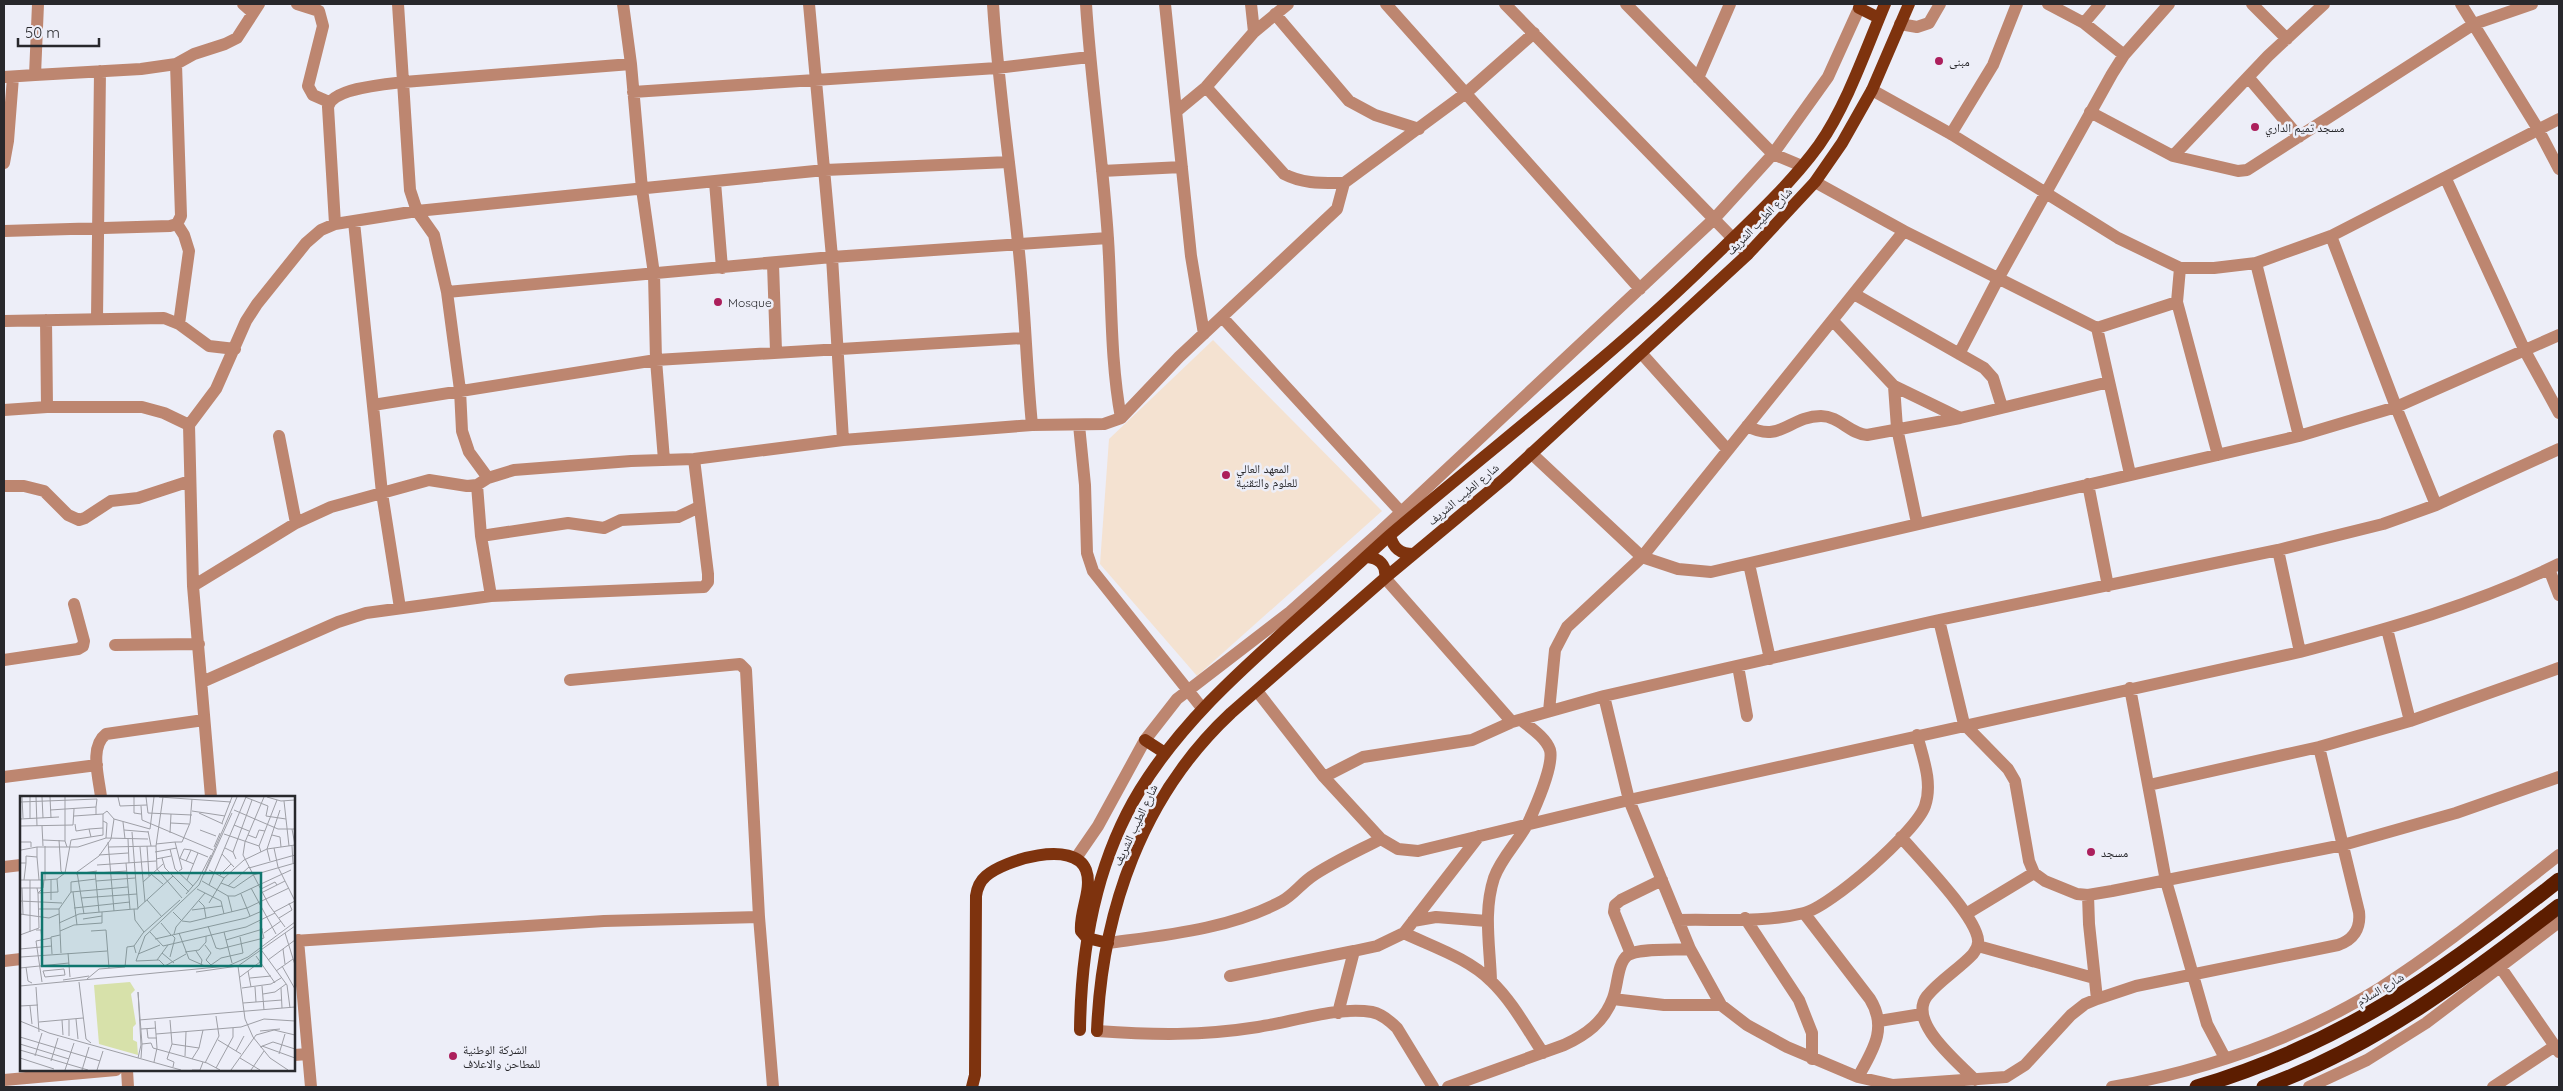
<svg xmlns="http://www.w3.org/2000/svg" width="2563" height="1091" viewBox="0 0 2563 1091" font-family="Quicksand,'Noto Naskh Arabic',sans-serif">
	<style>
		.education { fill: #f4e2d1 }
		.lines { fill: none; stroke-linecap: round; stroke-linejoin: round }
		.minor { stroke: #bd8670; stroke-width: 12 }
		.major { stroke: #7e330e; stroke-width: 12 }
		.highway { stroke: #5c1d00; stroke-width: 15 }
		.poi-dot { fill: #ac1f5c; stroke: #edeef8; stroke-width: 2 }
		.labels { text-anchor: middle; dominant-baseline: central; stroke-width: 5; stroke-linejoin: round; paint-order: stroke }
		.poi-label { font-size: 12px; fill: #28282c; stroke: #edeef8; text-anchor: start }
		.street-label { font-size: 12px; fill: #28282c; stroke: #edeef8 }
		.inset-road { fill: none; stroke: #9e9fa6; stroke-width: 1 }
		.view { fill: #0f766e; fill-opacity: 0.15; stroke: #0f766e; stroke-width: 2.5 }
		.inset-edge { fill: none; stroke: #28282c; stroke-width: 2.5 }
	</style>
	<rect width="100%" height="100%" fill="#edeef8"/>
	<path class="education" d="M1213,340L1382,511L1197,676L1100,564L1109,439Z"/>
	<g class="lines">
		<path class="minor" d="M243,4L252,12
			M297,4L319,11L323,26L308,86L313,95L329,102
			M398,4L410,190L417,211L434,235L447,292L460,390L462,431L469,452L488,478
			M623,4L631,64L642,189L654,274L656,360L664,460
			M809,4L832,257L843,440
			M993,4C998,84 1010,163 1018,243C1025,303 1026,364 1032,425
			M1165,4L1191,256L1204,334
			M1251,4L1254,32
			M1386,4L1640,289
			M1505,4L1748,254
			M1626,4L1773,154L1802,166
			M2048,4L2084,23L2124,55
			M2252,4L2287,39
			M2461,4L2538,129L2559,169
			M1275,14L1349,101L1375,115L1419,129
			M2084,23L2100,4
			M1900,24L1917,27L1929,23L1940,4
			M35,75L141,69L176,64L194,54L225,44L237,38L259,4
			M4,77L35,75L38,4
			M2248,77L2299,137
			M1698,78L1730,4
			M1206,87L1284,174C1303,184 1322,183 1344,183
			M1872,90L1951,134L2118,238L2180,268H2214L2256,263L2331,236L2559,119
			M633,92L997,68L1089,57
			M1177,111L1206,87L1254,32L1288,4
			M2090,112L2173,156L2238,171L2247,170L2474,24L2532,4
			M1951,134L1993,65L2017,4
			M2173,156L2268,56L2324,4
			M4,163L8,141L13,77
			M1102,171L1182,167
			M2446,179L2525,351L2559,413
			M715,182L722,268
			M1815,182L1904,231L2097,328L2130,474
			M354,222L382,493L400,608
			M177,224L184,235L189,251L179,324
			M335,224L328,107C332,88 387,84 404,82L631,64
			M4,231L170,226L177,224L181,216L176,64
			M2331,236L2396,407L2436,505
			M2256,263L2299,436
			M773,264L776,351
			M2180,268L2177,302L2218,455
			M447,292L832,257L1108,238
			M1854,294L1984,368L1993,378L2002,407
			M1222,317L1401,512
			M97,319L100,71
			M46,320L47,407
			M4,321L164,318L179,324L209,346L235,349
			M1834,322L1894,386L1897,428L1917,523
			M2097,328L2177,302
			M1642,354L1727,449
			M1959,354L1999,277L2112,74L2124,55L2169,4
			M1894,386L1960,418
			M373,405L656,360L1024,338
			M4,410L47,407H142L164,413L189,425L193,586L211,797
			M1121,418L1179,357L1337,209L1344,183L1466,93L1534,33
			M189,425L216,389L246,321L257,304L306,243L321,230L335,224L417,211L825,170L1009,162
			M1079,425L1085,485L1087,553L1093,571L1202,708
			M1747,426C1781,444 1789,416 1821,416C1839,416 1850,434 1867,435L1960,418L2109,382
			M279,436L296,523
			M1531,453L1642,557L1678,569L1711,572L2299,436L2396,407L2559,335
			M2088,484L2108,586
			M477,485L481,536L491,596
			M4,486H24L44,491L68,515L79,520L85,518L111,501L138,498L190,481
			M481,536L568,523L604,528L621,520L678,517L699,507
			M2278,550L2300,652
			M1749,564L1770,659
			M2549,569L2559,595
			M1385,578L1512,722
			M193,586L296,523L331,507L429,480L467,486L477,485L488,478L514,470L631,461L694,459L843,440L1032,425L1104,424L1121,418C1110,359 1112,299 1108,239C1103,160 1091,83 1086,4
			M1939,620L1964,724L2008,769L2015,781L2029,861L2034,873L2045,881L2077,894L2088,895L2112,891L2343,845L2456,813L2559,777
			M2387,629L2410,721
			M115,645L199,644
			M4,660L78,649L83,646L84,641L74,604
			M1738,666L1747,716
			M570,680L740,664L746,670L759,917L773,1087
			M202,682L338,622L366,613L491,596L704,587L708,582V574L694,459
			M2130,688L2166,881L2207,1024L2225,1058
			M1257,691L1324,777L1381,839L1398,849L1418,851L1629,800L2300,652C2388,629 2477,604 2559,564
			M1604,696L1629,800L1690,949L1721,1005L1747,1025L1787,1047L1858,1077L1893,1085L2006,1077L2025,1065L2071,1015L2085,1004L2097,999L2136,986L2338,945C2353,940 2361,929 2359,912L2319,747
			M1549,711L1555,650L1567,627L1642,557L1904,231
			M4,777L97,765
			M1324,777L1363,757L1472,740L1512,722L1604,696L1939,620L2278,550L2383,524L2436,505L2559,449
			M2149,785L2319,747L2410,721L2559,668
			M101,797C99,778 89,747 106,734L204,720
			M1901,837C1919,858 1976,916 1978,940C1979,946 1976,949 1973,954C1959,969 1940,980 1927,996C1907,1022 1958,1062 1975,1080
			M1076,858L1098,826L1145,740L1177,699L1290,612L1381,531L1714,219L1773,154L1828,77L1861,4
			M4,867L21,865
			M2088,895L2089,924L2097,999
			M1804,913L1870,999C1888,1028 1873,1050 1858,1077
			M1966,914L2034,873
			M1745,918L1799,1000L1812,1033V1059
			M1678,920C1719,919 1764,923 1804,913C1830,907 1916,832 1925,806C1933,783 1923,758 1917,735
			M1413,921L1436,917L1487,921
			M1404,933C1433,947 1468,958 1491,981C1512,1001 1527,1029 1543,1053
			M298,940L311,1087
			M294,941L604,921L759,917
			M1108,943C1166,935 1230,929 1282,901C1293,895 1301,884 1311,877C1333,862 1358,851 1381,839
			M1978,946L2094,978
			M1631,954L1614,912L1615,905L1621,900L1662,880
			M4,961L21,959
			M2501,968L2559,1052
			M1230,976L1354,951
			M1491,981C1490,946 1483,912 1494,878C1501,858 1518,842 1528,823C1535,808 1554,765 1550,750C1546,738 1531,728 1521,720
			M1613,999L1664,1005H1721
			M1338,1013L1354,951L1377,946L1404,933L1479,836
			M1879,1021L1922,1014
			M1097,1031C1154,1035 1201,1036 1258,1027C1292,1022 1338,1006 1372,1012C1382,1014 1390,1021 1397,1028L1433,1087
			M294,1055L308,1054
			M127,1070L128,1087
			M4,1080L116,1070
			M1448,1087L1564,1045C1586,1035 1604,1022 1613,998C1618,986 1617,963 1628,955C1640,948 1675,950 1690,949
			M2112,1087C2206,1070 2299,1038 2380,988C2443,948 2501,900 2559,855
			M2309,1087L2367,1060L2426,1023L2559,922
			M2493,1087L2555,1046"/>
		<path class="major" d="M1859,8L1879,18
			M1390,535C1393,548 1400,554 1413,554
			M1367,557C1379,558 1387,565 1385,578
			M1145,740L1165,753
			M1080,1030C1081,946 1096,862 1140,790C1184,718 1248,664 1310,608C1337,584 1363,559 1390,535C1493,447 1600,366 1698,272C1737,234 1788,188 1819,145C1847,105 1866,49 1885,4
			M1097,1031C1102,911 1142,796 1231,713L1385,578L1505,478L1748,254L1815,182L1842,143L1872,90L1909,4
			M972,1087L975,1075L976,896C977,888 979,882 986,876C1004,860 1074,839 1086,870C1093,889 1079,912 1081,931L1087,938L1108,943"/>
		<path class="highway" d="M2197,1087C2340,1045 2444,971 2559,880
			M2264,1087C2374,1047 2467,977 2559,906"/>
	</g>
	<g class="poi-dot">
		<circle cx="1939" cy="61" r="5"/>
		<circle cx="2255" cy="127" r="5"/>
		<circle cx="718" cy="302" r="5"/>
		<circle cx="1226" cy="475" r="5"/>
		<circle cx="2091" cy="852" r="5"/>
		<circle cx="453" cy="1056" r="5"/>
	</g>
	<g class="labels">
		<g class="poi-label">
			<text x="1949" y="61">مبنى</text>
			<text x="2265" y="127">مسجد تميم الداري</text>
			<text x="728" y="302">Mosque</text>
			<text x="1236" y="468">المعهد العالي<tspan x="1236" dy="14">للعلوم والتقنية</tspan></text>
			<text x="2101" y="852">مسجد</text>
			<text x="463" y="1049">الشركة الوطنية<tspan x="463" dy="14">للمطاحن والاعلاف</tspan></text>
		</g>
		<g class="street-label">
			<text transform="translate(1759 221) rotate(-46)">شارع الطيب الشريف</text>
			<text transform="translate(1463 494) rotate(-40)">شارع الطيب الشريف</text>
			<text transform="translate(1135 825) rotate(-65)">شارع الطيب الشريف</text>
			<text transform="translate(2380 989) rotate(-31)">شارع السلام</text>
		</g>
	</g>
	<g transform="translate(20 796)">
		<rect width="275" height="275" fill="#edeef8"/>
		<path d="M110,186L115,194L111,198L116,228L113,231V244L117,246L118,259L79,248L74,189Z" fill="#d7e1aa"/>
		<path class="inset-road" d="M2,1L3,22M16,1L17,30M22,1L23,22M30,1L31,22M98,1L100,10L127,9M114,1V17L121,18M126,1L128,17L172,19M139,1L211,6M143,1L136,50L137,73L162,102M225,1L248,10L246,20L266,23M244,1L225,46L223,59L249,109L265,131M247,1L261,5L275,4M264,5L269,50M0,6L77,3L76,11M121,10L122,24L193,54M30,14L76,11V18M214,14L258,33H275M172,15L205,20M179,17L203,28M54,20L83,18L87,15L94,23L130,33L134,1M10,22V1M0,23L39,21M83,25L87,27L86,42L128,43M103,26L105,43M151,27L169,28M202,27L212,1M55,28L56,35L69,33M214,29L229,35M0,30L53,29L54,13M22,30L23,50M272,33L275,49M104,34L128,36M180,34L196,40M128,35L131,50M112,36L118,113H114L115,124L124,136M150,37L151,18M204,38L239,50L241,56M228,39L236,42L239,34L245,35M252,39L260,41L261,51M71,41L69,33L83,32M108,43L109,67M23,44L45,45L47,51M39,44L41,75L44,78M45,45V1M0,46H11V51M88,46L94,115M155,46H162L170,27L172,3M136,48L155,46L162,73L159,75M127,50L129,80M239,50L257,4M272,50L273,67M89,51L136,50M120,51L125,106M194,51L200,37M205,52L213,56L216,63M254,52L258,71L275,105M150,53L155,73L173,90M0,54V67H6V60L17,61V51H58L86,42M1,54L17,51M135,56L157,52M213,56L232,4M202,58L214,71M79,59L108,57M17,61L19,84M142,62L145,72L169,96M159,62L174,68M160,62L164,53L171,54M136,63L151,60M166,65L171,54L188,61M250,65L247,53L260,14M106,67L110,113M77,69L136,65M229,72L275,59M189,74L204,82M75,75L79,116M76,77L107,75M56,78L77,75M131,78L143,88M184,79L212,17M200,79L211,68M0,84H25V50M4,84L6,67M10,84V136M25,84L37,83L45,77L51,44L83,39V18M167,84L178,57M76,85L115,82M182,85L208,100H215L271,74M123,86L143,68M201,87L214,92L233,79L275,67M189,89L226,1M208,90L229,71M0,92H23L24,84M2,92L3,118M17,92L18,97L38,96L37,83M231,92L256,138M177,93L201,105L204,118M241,93L255,86L257,89M51,96V86L76,83M53,96L57,129M243,96L265,85M166,98L178,84L191,59M221,98L230,120M208,100L212,116M61,102L117,98M31,104V83M127,104L142,121M0,105L42,107M179,105L184,110L186,122M189,107L204,82L224,64L247,53L275,49M54,112L110,106M118,112L153,80M18,113H39L41,157M39,113L51,96L108,91M172,114L202,110M153,116L162,125L170,126L227,112L269,92M254,116L275,105M0,118L29,122L39,118M64,118L57,76L79,60L91,43L94,23M259,122L272,114L269,107M63,123L82,120M39,127L59,118L114,113M141,127L151,139M188,130L196,152L200,153L244,142L240,126M16,134H21L22,144M40,135L54,129L82,127V116M71,135L86,134L89,172M130,136L143,150L226,131L255,117M204,136L212,167M159,137L169,163L185,170M244,137L261,125M265,137L275,169M154,138L156,131L185,97M0,139L19,132L18,97L23,92M135,143L226,122L242,115M206,144L243,133M185,149L191,157L186,164L191,169M114,150L123,137L160,104M0,153L32,150M263,153L265,168M176,155L182,164L181,169M242,155L267,189L270,212M165,156L179,154L186,146V140M48,157L50,181M142,157L154,167M32,158L31,141L40,139M118,158L140,149M236,160L255,187M1,161L87,155M150,161L155,142L152,139M137,164L148,149M248,164L275,144M116,165L139,164L145,170M116,165L125,140L179,89L217,1M191,169L201,162L223,157L220,141M145,170L166,158M218,170L225,223L233,241L250,262L268,274M262,170L275,193M6,171L8,185L12,187M0,172L49,167M23,175L25,181L45,179L44,173M23,175L44,173M228,175L231,191M256,175L273,163M176,176L218,170L275,130M220,181L240,166M230,182L251,180M67,183L79,173L105,171L107,151L114,150L116,157M43,184L69,180M22,186L16,145L31,142M59,186L66,243L71,247M0,190L208,170L228,161L275,126M242,190L244,214M16,191L19,236M235,191L236,206M222,192L251,188L261,182M261,192L262,212M243,198L255,196L266,188M223,207L262,204M0,210L18,209M10,210L12,228M56,223L58,243M42,224L43,239M49,224V240M119,224L275,211M150,224L152,248L147,263L154,266L153,271M0,225L29,237L161,274M19,226L63,222M121,233L136,232M127,233L128,242H137M240,235L260,233M136,238L221,231L244,223L275,225M0,241L80,265M198,244L221,258M0,248L49,263M122,248L131,247L133,252L187,267L200,274M152,248L179,252M242,250L275,262M240,251L253,246L275,253M0,254L68,274M216,255L224,240M259,258L265,238M15,260L22,237M165,260L166,236M0,262L34,273M118,262L121,249L118,196L122,248L121,262M220,262L240,274M172,263L179,252L183,234M31,265L38,242M134,266L137,252L135,225M185,267L199,240L196,220M196,272L213,241V232M45,274L54,247M62,274L69,251M77,274L83,255M172,274H180L183,266M211,274L236,239L254,234L275,239M231,274L244,255"/>
		<path class="view" d="M22,77H241V170H22Z"/>
		<rect width="275" height="275" class="inset-edge"/>
	</g>
	<rect width="2563" height="1091" fill="none" stroke="#28282c" stroke-width="10"/>
	<path d="M18 38v8h81v-8" fill="none" stroke="#28282c" stroke-width="2.5"/>
	<text x="25" y="38" font-size="15" fill="#28282c" stroke="#edeef8" stroke-width="4" paint-order="stroke">50 m</text>
</svg>
